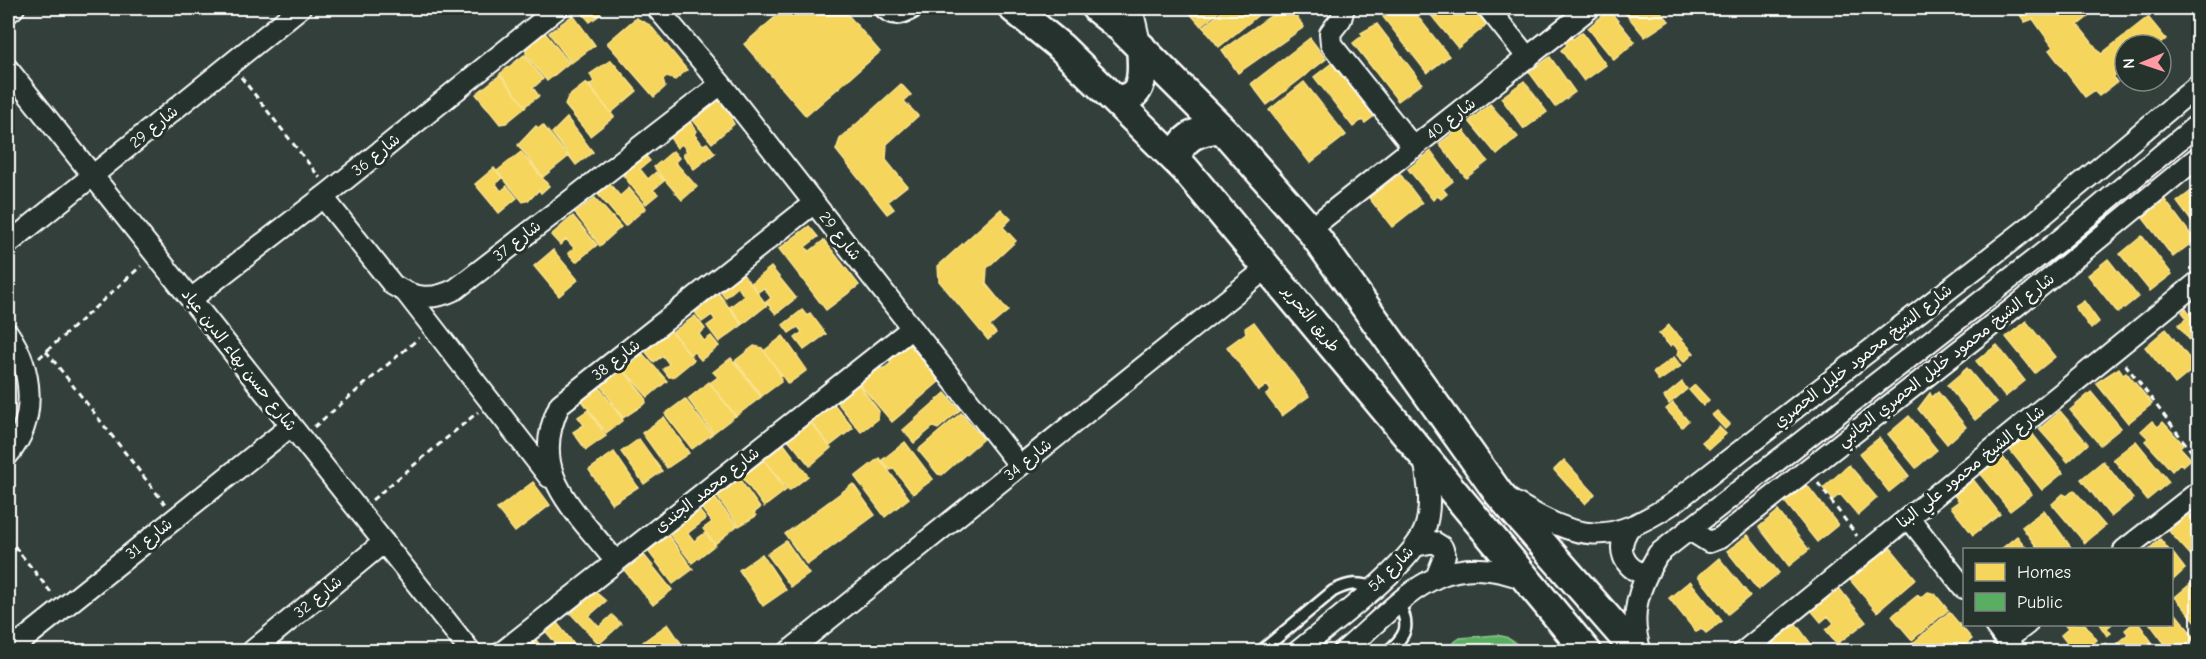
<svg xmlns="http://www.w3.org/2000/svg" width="2206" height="659" viewBox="0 0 2206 659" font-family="'Comic Neue','Playpen Sans Arabic',sans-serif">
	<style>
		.homes { fill: #f6d55c; stroke: #f9e28d; stroke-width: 1.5 }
		.public { fill: #5aae61; stroke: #8cc690; stroke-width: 1.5 }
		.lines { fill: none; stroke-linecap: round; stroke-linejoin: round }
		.lane-casing { stroke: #fff; stroke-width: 15 }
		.street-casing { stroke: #fff; stroke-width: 24 }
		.secondary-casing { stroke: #fff; stroke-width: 33 }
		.path { stroke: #fff; stroke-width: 3; stroke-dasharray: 6 4.5; stroke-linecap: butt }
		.lane { stroke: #26332d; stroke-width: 10 }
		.street { stroke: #26332d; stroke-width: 20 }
		.secondary { stroke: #26332d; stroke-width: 28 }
		.labels { text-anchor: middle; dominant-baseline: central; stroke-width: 6; stroke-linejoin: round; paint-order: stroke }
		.street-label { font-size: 16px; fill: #fff; stroke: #26332d }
	</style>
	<rect width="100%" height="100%" fill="#333f3a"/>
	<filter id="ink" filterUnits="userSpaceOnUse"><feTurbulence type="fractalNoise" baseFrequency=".0167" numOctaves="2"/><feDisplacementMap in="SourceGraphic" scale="12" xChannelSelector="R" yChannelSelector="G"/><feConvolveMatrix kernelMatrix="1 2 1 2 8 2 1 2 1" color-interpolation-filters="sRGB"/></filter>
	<g filter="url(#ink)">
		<path class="homes" d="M578,8H602L598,10L601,14L590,22Z
			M786,8H842L880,52L806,116L744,44Z
			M1190,8H1223L1201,26L1187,10Z
			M1226,8H1267L1219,47L1203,27Z
			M1282,8H1290L1304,27L1238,73L1222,50Z
			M1405,8H1411L1449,56L1427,73L1383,17L1392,10L1395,15Z
			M1425,8H1476L1489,23L1458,48Z
			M1621,8H1658L1669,21L1645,37Z
			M2015,8H2080L2088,17L2078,25L2101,54L2148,17L2166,39L2159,45H2125V67L2113,77L2117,82L2099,96L2094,91L2085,97L2049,50L2053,47L2033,19L2025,22Z
			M1609,10L1635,42L1614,60L1588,28Z
			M573,15L595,45L571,63L549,33Z
			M636,18L650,25L687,70L675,80L667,77L663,80L665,87L654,97L607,43Z
			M1377,24L1422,83L1398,101L1353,43L1363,35L1361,33Z
			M1582,32L1606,65L1584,81L1561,50L1567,45L1564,40L1570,36L1573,39Z
			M541,34H546L569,63L547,81L526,55V48Z
			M1310,38L1326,59L1267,105L1251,84Z
			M524,55L543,79L533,88L539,96L525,106L500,74Z
			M1550,57L1575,92L1555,107L1529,72Z
			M1337,59L1378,113L1365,123L1362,120L1353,127L1314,77Z
			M611,60L637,91L611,113L589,85L594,82L590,74Z
			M500,75L526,107L506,123L500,124L476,94Z
			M1524,81L1547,112L1524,129L1501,98Z
			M1304,82L1346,135L1310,163L1269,110Z
			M586,83L614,117L590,136L565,105L568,97Z
			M901,84L911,95L904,101L918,116L887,144L886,160L907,186L888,201L894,209L887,214L836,150L840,139Z
			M715,92L734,117L731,119L734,124L712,143L688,114Z
			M1490,104L1518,137L1497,155L1469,121Z
			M567,118L593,152L576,165L552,133Z
			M689,120L697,131L694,134L703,145L707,143L715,153L694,169L683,155L687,151L682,144L677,148L669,136Z
			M543,125L568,157L543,177L518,145L536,126L539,128Z
			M1461,127L1488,161L1466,178L1439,144Z
			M673,151L679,158L675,162L697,187L682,200L654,167Z
			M1431,151L1453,181L1443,189L1447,194L1441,199L1438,195L1433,200L1408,169Z
			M521,152L549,186L541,193L539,190L529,200L523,202L497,171Z
			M644,154L650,161L640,169L648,179L656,172L664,181L653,190L658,194L646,204L623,175Z
			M494,168L502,178L496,184L501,191L507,186L517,198L499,213L475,184Z
			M1400,174L1422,203L1392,227L1369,198Z
			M608,182L620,196L629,188L646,208L625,226L596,192Z
			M2198,186V230L2177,202Z
			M595,198L621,227L600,246L575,213Z
			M2165,200L2195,240L2173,257L2143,218Z
			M1001,209L1011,219L1003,227L1016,241L987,268L986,284L1008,311L990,326L996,333L988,340L939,281L938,266Z
			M573,216L597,245L576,262L568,253L574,248L566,239L560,245L551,235Z
			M809,226L818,237L805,247L810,251L824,240L859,285L826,310L779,249Z
			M2142,236L2172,274L2150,291L2120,254Z
			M553,250L578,280L559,296L534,266Z
			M2108,259L2138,297L2118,313L2088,275Z
			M771,267L796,298L776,314L766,302L771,298L764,288L758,292L751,283Z
			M742,273L767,305L743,324L730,307L744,296L738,287L725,298L720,291Z
			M719,294L742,325L719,342L707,326L715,320L712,315L702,322L695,312Z
			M2084,301L2099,322L2091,329L2075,307Z
			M2186,308L2190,314L2198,308V351L2178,325L2187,318L2182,312Z
			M802,310L807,316L810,313L826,334L804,350L795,338L802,332L798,327L789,333L783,325Z
			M695,316L705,329L699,334L704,341L711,336L719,346L701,360L694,352L690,355L673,332Z
			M2026,321L2055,357L2035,373L2006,337Z
			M1254,322L1309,396L1282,416L1266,395L1271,391L1267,385L1259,391L1227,347L1246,333L1245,328Z
			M1669,325L1694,353L1684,362L1677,355L1679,350L1673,344L1670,346L1659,334Z
			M2166,329L2196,367L2175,384L2145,347Z
			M670,330L694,360L673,377H669L663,369L669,364L663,356L654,362L645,351Z
			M783,336L807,370L788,384L764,351Z
			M906,341L940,381L892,422L857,381L876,365L883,369L891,363L887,358Z
			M1997,345L2025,381L2005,397L1976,361Z
			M754,346L762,348L780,374L781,382L762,396L735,361Z
			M643,354L667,381L648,397L624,370Z
			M1674,357L1681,366L1659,381L1653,373Z
			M731,358L761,397L736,416L710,383L718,377L713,372Z
			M621,368L645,397L646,403L623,418L598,381Z
			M1967,368L1996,403L1975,420L1947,385Z
			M2119,368L2123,374L2126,372L2152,404L2128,423L2096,383Z
			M854,379L879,411L878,419L861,432L833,397Z
			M709,382L735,416L713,433L688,399Z
			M1682,382L1687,389L1669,404L1664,397Z
			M598,385L623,420L606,433L580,398Z
			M1695,385L1709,400L1703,406L1689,390Z
			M1938,392L1966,427L1947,444L1918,409L1930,393L1932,397Z
			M2091,392L2121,428L2100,445L2070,410Z
			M945,393L960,410L938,429L933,427L914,443L903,430Z
			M685,399L712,434L692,449L665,414Z
			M1673,403L1688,421L1682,427L1666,409Z
			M834,404L853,428L830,446L811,422Z
			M588,410L606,436L586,450L573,432L584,425L578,417Z
			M1717,411L1730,424L1725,429L1712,415Z
			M2060,411L2088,444L2068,462L2039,429Z
			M961,413L983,439L942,475L938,474L918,450Z
			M804,415L831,448L810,466L783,433Z
			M1909,416L1937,450L1916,468L1888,434Z
			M664,417L689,453L667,468L642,433Z
			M2152,421L2158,427L2163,422L2183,444L2180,447L2191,459L2183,466L2180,463L2172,471L2145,441L2148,438L2141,431Z
			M1719,427L1726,434L1709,449L1702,442Z
			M2031,432L2063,473L2042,490L2009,449Z
			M1879,438L1909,476L1889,492L1859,454Z
			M639,439L662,471L644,484L621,452Z
			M2136,441L2169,482L2147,500L2113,459Z
			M905,442L933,479L913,494L894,469L890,470L882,460Z
			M784,444L808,476L789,491L764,459Z
			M614,452L638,487L612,504L589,470Z
			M2002,456L2032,494L2010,511L1980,474Z
			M879,458L909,498L885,517L855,477Z
			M764,460L786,490L764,507L742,477Z
			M1564,460L1595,494L1585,504L1554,470Z
			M2103,461L2133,499L2111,517L2081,479Z
			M1849,465L1877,498L1858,515L1840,494L1833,500L1823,488Z
			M738,477L760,508L754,513L756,516L739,526L715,494Z
			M1972,478L2000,514L1973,535L1951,507L1959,501L1953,494Z
			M533,482L550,505L515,532L497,509Z
			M853,484L875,515L807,565L785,534Z
			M1807,485L1838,525L1817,542L1785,502Z
			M2074,490L2105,526L2085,543L2052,504L2063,494L2067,496Z
			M715,498L737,526L715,544L703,529L712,522L702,509Z
			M698,509L706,519L688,533L694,541L705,533L715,545L692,563L668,532Z
			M2044,510L2073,550H2039L2022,527Z
			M1778,511L1809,550L1789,566L1759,527Z
			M2189,513L2198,524V559L2196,561L2169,531Z
			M668,535L693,569L673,584L648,551Z
			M1748,535L1779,573L1758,590L1727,551Z
			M2017,536L2028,550H2000Z
			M2160,539L2169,550H2148Z
			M786,541L809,574L791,587L767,554Z
			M1885,541L1916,579L1877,612L1846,575Z
			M2172,552L2185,569L2172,581Z
			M762,554L786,590L763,606L739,570Z
			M644,555L672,590L653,605L625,571Z
			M1719,558L1750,596L1728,614L1698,576Z
			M2195,580L2198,584V624L2175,597Z
			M1690,581L1722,621L1706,633L1701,628L1696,632L1669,598Z
			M1839,588L1866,622L1837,644L1826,630L1834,623L1828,616L1821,622L1811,610Z
			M593,590L606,601L589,616L599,627L612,615L621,624L599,644L571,614Z
			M1928,592L1935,594L1948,610L1912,640L1892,616L1918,595L1920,598Z
			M2172,609L2195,638L2179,652H2171L2150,624H2172Z
			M1949,612L1972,639L1958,652H1919L1912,644Z
			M554,619L574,644L565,652H549L557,645L543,628Z
			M668,624L687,652H650L643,642Z
			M1796,624L1817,652H1746L1778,627L1783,634Z
			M2064,624H2085L2097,640L2083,652H2074L2061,635L2068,629Z
			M2099,624H2112L2107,628L2111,633L2107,636Z
			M2132,624H2139L2159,652H2124L2117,643L2128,634L2125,630Z
			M533,636L545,652H528L522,645Z
			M2106,643L2113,652H2096Z"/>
		<path class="public" d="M1496,635L1506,637L1529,652H1440L1460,638Z"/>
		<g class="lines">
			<defs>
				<path id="lane" d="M877,8C893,24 904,20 921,8
					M1260,652L1333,591C1349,583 1358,582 1375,588
					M1387,652C1406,636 1411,627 1399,604"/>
				<path id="street" d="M657,8L721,84L1020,466
					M1132,8L1141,47
					M1344,8L1341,19L1330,33L1331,44L1414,148
					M1488,8L1528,58
					M8,13L14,8
					M8,69L471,652
					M323,197L393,285C415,299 432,301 456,289L721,84
					M1310,229L1590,8
					M8,244L300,8
					M407,294L549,477
					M191,299L331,191L558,8
					M8,333C33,369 38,420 8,455
					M1516,503C1580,541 1607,546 1672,504L2029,227L2198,85
					M1909,518L1964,588
					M1629,528C1615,549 1623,568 1646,575
					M1688,529L1709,542L1720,538L2020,303L2198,157
					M1415,546L1434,542L1442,547L1445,555L1437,575
					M2124,550L2198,492
					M616,562C575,509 526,474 560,404L814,203
					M1994,624L2015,652
					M2006,640L2027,624
					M8,652L291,426
					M251,652L384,542
					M502,652L912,328
					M788,652L1268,267
					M1297,652C1328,626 1410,566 1424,531C1433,508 1428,481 1424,458
					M1343,652C1403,601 1441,544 1526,580
					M1641,652C1628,615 1639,586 1658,554L2061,239L2198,124
					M1743,652L2198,282"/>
				<path id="secondary" d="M1013,8L1061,47L1185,169L1587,652
					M1096,8L1121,28L1225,132L1310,229L1499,494L1637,652
					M1114,99C1146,102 1143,69 1141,47
					M1176,160C1182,135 1198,131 1221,128"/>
			</defs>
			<use href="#lane" class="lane-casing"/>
			<use href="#street" class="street-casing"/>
			<use href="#secondary" class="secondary-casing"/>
			<path class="path" d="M241,77L320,178
				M46,351L165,504
				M39,358L141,266
				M2125,364L2198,460
				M314,427L419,338
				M1818,483L1857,536
				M372,500L478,412
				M8,538L53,595"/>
			<use href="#lane" class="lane"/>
			<use href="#street" class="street"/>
			<use href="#secondary" class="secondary"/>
		</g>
	</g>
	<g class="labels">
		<g class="street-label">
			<text transform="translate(1451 119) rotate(-38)">شارع 40</text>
			<text transform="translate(154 127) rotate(-39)">شارع 29</text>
			<text transform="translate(376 155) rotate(-39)">شارع 36</text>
			<text transform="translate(840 236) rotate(52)">شارع 29</text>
			<text transform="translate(517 241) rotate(-38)">شارع 37</text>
			<text transform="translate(1311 319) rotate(51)">طريق التحرير</text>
			<text transform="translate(1863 356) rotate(-38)">شارع الشيخ محمود خليل الحصري</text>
			<text transform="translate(239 360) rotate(52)">شارع حسن بهاء الدين عياد</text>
			<text transform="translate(616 360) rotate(-38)">شارع 38</text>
			<text transform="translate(1946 360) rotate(-38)">شارع الشيخ محمود خليل الحصري الجانبي</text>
			<text transform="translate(1028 460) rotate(-39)">شارع 34</text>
			<text transform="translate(1971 467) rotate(-39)">شارع الشيخ محمود علي البنا</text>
			<text transform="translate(707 490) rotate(-38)">شارع محمد الجندى</text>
			<text transform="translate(149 539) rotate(-39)">شارع 31</text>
			<text transform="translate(1391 569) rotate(-45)">شارع 54</text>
			<text transform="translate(318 597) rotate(-39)">شارع 32</text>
		</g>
	</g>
	<rect width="2206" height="659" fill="none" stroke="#26332d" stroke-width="30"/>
	<rect x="15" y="15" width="2176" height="629" fill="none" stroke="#fff" stroke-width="2" filter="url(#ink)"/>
	<rect x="1963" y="548" width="210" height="78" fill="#26332d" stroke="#7d8581" stroke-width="1.5"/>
	<rect x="1975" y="563" width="30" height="18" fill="#f6d55c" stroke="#7d8581" stroke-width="1.5"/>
	<text x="2017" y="578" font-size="18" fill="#ffffff">Homes</text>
	<rect x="1975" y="593" width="30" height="18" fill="#5aae61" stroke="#7d8581" stroke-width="1.5"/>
	<text x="2017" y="608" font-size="18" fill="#ffffff">Public</text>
	<g transform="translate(2143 63) rotate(268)"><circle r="28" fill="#26332d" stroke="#7d8581" stroke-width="1.5"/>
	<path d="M0-4.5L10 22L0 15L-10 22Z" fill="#ff9aa2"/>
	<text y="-9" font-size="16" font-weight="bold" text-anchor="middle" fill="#ffffff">N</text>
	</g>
</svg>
